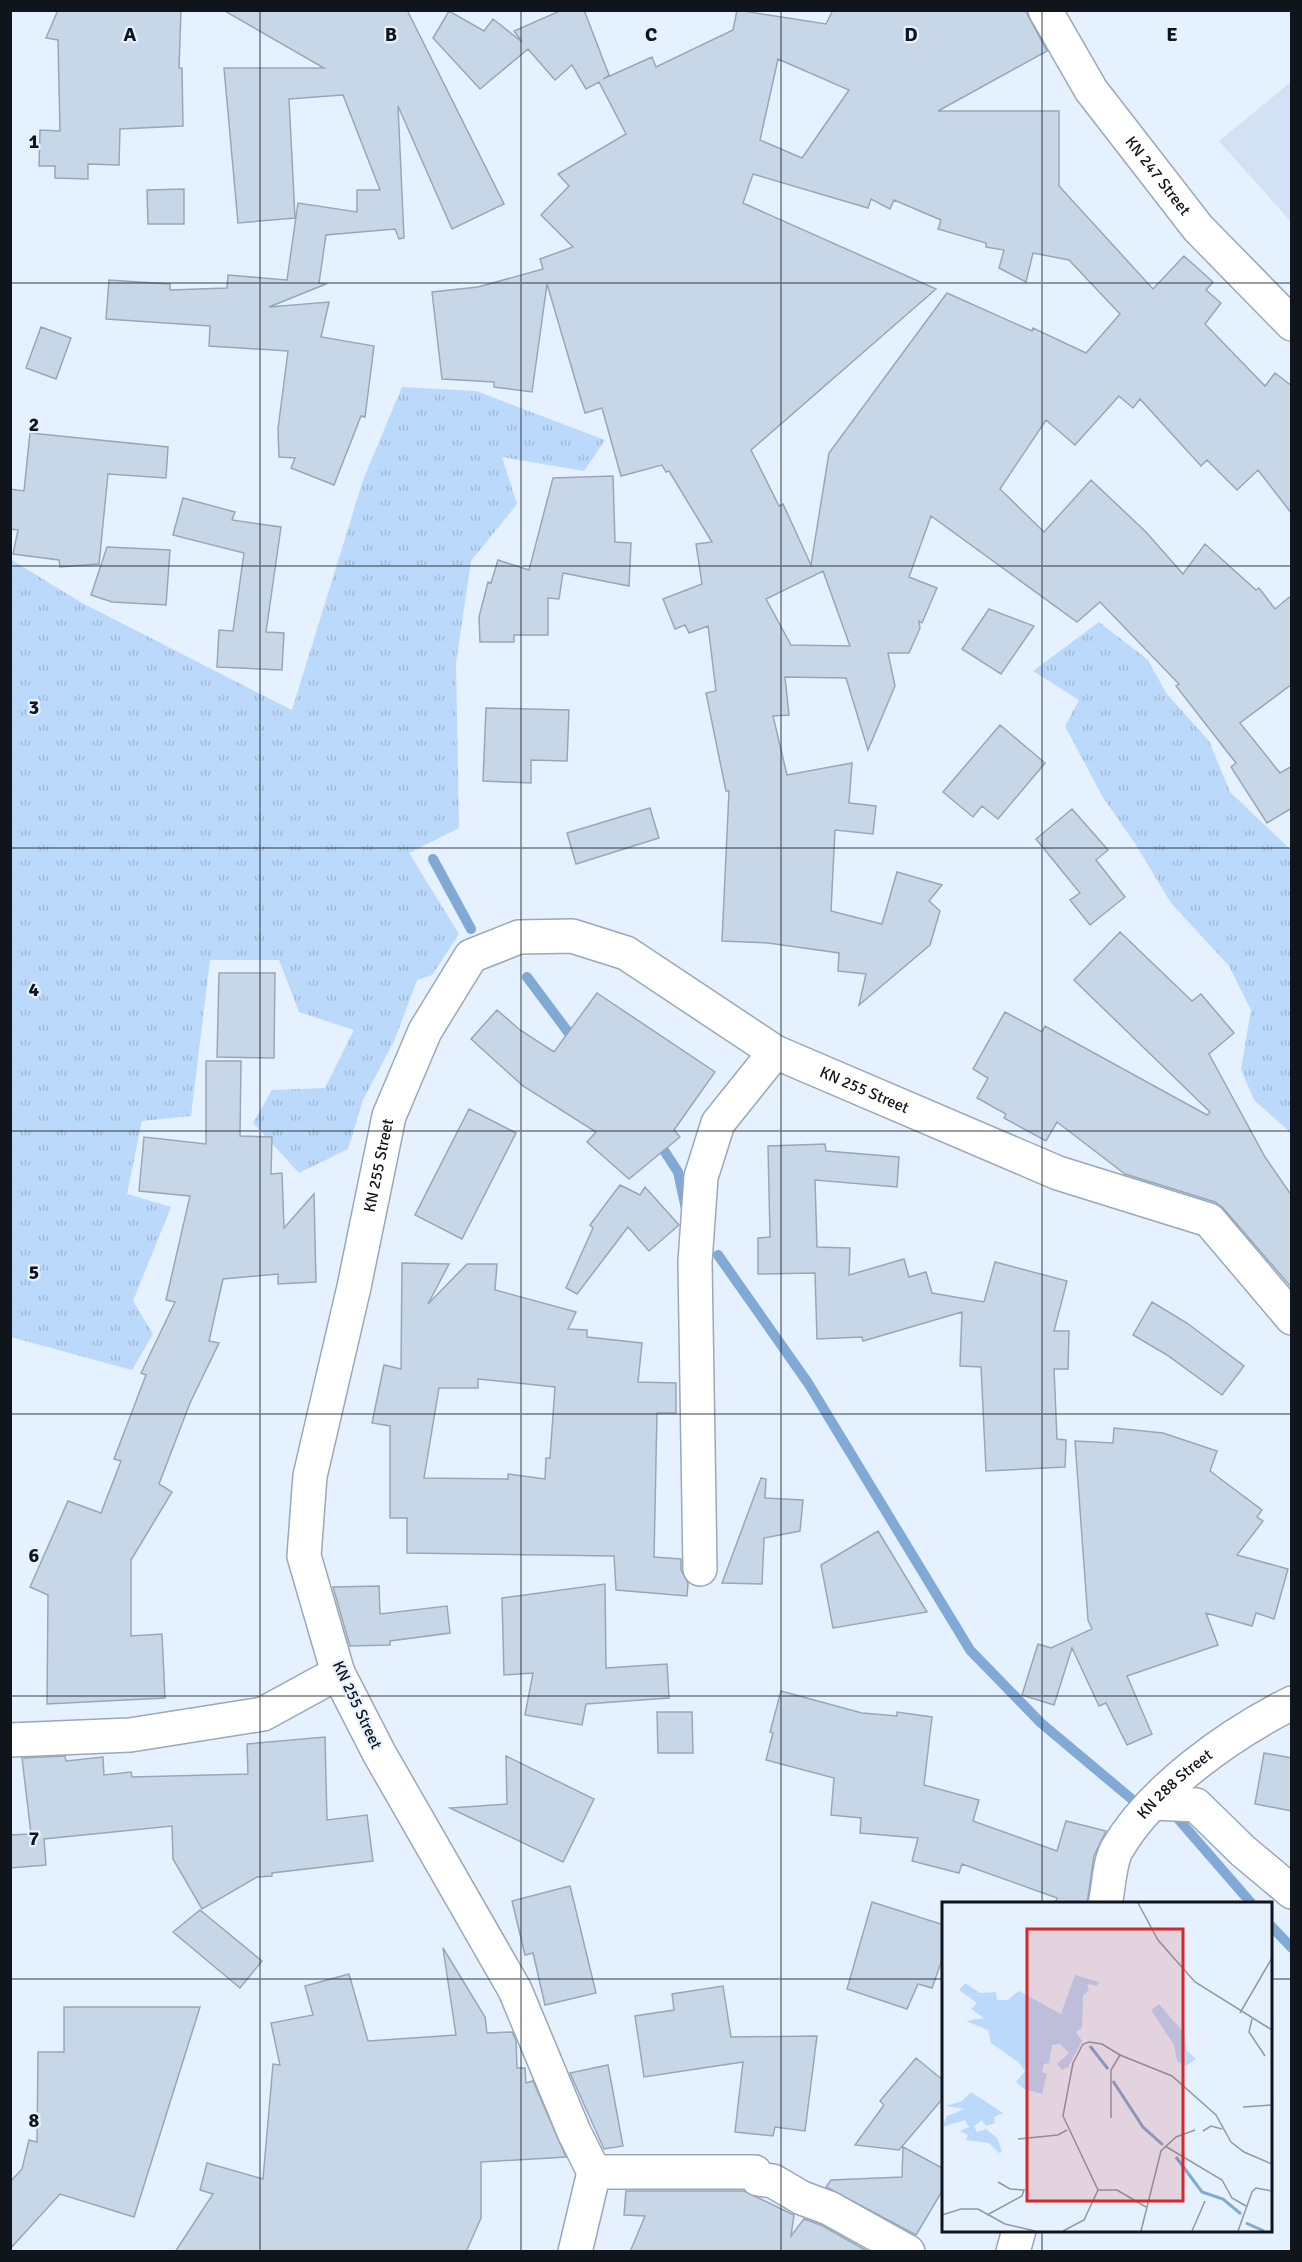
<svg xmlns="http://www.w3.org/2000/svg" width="1302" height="2262" viewBox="0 0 1302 2262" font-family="Signika,sans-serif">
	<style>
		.built { fill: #d2e2f4 }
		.grass { fill: url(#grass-tufts) }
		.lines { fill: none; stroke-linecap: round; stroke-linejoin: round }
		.stream { stroke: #80a9d5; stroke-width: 10 }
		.building { fill: #c8d7e8; stroke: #98a7b7; stroke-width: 1.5; fill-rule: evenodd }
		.street-casing { stroke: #9aa8b8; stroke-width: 36 }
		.street { stroke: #fff; stroke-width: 33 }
		.grid { fill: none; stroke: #10151b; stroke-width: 1.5; stroke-opacity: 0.55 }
		.labels { text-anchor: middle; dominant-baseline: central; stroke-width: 4.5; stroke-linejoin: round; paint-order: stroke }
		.street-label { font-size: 16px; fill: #10151b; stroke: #e5f1ff }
		.inset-river { fill: none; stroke: #80a9d5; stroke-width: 3 }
		.inset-road { fill: none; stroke: #9099a4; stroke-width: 1.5 }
		.view { fill: #d62828; fill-opacity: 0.15; stroke: #d62828; stroke-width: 3 }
		.inset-edge { fill: none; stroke: #10151b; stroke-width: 3 }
		.grid-label { font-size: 20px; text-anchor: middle; font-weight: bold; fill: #10151b; stroke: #e5f1ff; stroke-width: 4.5; stroke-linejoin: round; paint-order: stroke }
	</style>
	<defs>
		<pattern id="grass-tufts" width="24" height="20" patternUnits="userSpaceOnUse" patternTransform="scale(1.5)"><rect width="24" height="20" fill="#bbd9fa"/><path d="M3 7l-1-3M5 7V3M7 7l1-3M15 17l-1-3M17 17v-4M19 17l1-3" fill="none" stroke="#a0b9d6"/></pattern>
	</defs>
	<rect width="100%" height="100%" fill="#e5f1ff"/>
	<path class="built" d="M1291,82V222L1219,141Z"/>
	<path class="grass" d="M402,387L476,391L605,440L584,471L502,457L517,504L471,561L456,663L459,828L409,853L459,934L432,975L417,980L395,1039L363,1100L348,1149L299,1173L253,1123L272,1090L325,1088L354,1030L299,1012L279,960H210L191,1116L142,1121L127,1194L171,1207L133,1301L153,1334L132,1370L11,1337L10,559L82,603L292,710L363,480Z
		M1099,622L1148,660L1166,693L1209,741L1230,792L1291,850V1133L1254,1100L1241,1069L1251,1010L1229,966L1171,903L1136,845L1102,796L1065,726L1079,700L1033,671Z"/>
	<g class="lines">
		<path class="stream" d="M433,859L471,929
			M527,977L577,1044
			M656,1138L678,1172L686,1209
			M718,1255L808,1383L970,1650L1041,1723L1134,1801
			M1173,1813L1252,1904
			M1270,1925L1292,1948"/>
	</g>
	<path class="building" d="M58,10H181L179,68H182L183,126L120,129L119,165L88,164V179L55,178V166H39L40,130L60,131L58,40L46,38Z
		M223,10H407L504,204L452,229L398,106L404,238L399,239L395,229L326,235L319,283L326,284L269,307L329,302L321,337L374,346L365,417L361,416L334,485L291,468L295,458L279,457L278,429L288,351L209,346L210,326L106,319L109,280L170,284V290L227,288L228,275L287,280L298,203L357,212V190H380L343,95L289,99L295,218L238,223L224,68H324Z
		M562,10H584L609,75L603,79L652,57L656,67L733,30L737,10L826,24L833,10H1025L1047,51L938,111H1059V186L1153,289L1184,256L1213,282L1206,290L1221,303L1205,324L1265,386L1275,373L1292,386V514L1258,470L1237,490L1207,460L1201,466L1140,399L1133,408L1119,396L1075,445L1046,420L1000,489L1044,532L1091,480L1146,532L1183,574L1205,544L1256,590L1259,588L1275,609L1292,595V684L1240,723L1280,773L1292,766V808L1267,823L1231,767L1236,763L1176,686L1179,684L1100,602L1077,622L931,516L909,577L937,588L922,623L919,621L920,628L909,653H888L895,686L868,750L846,678L785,677L789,715L773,716L787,775L852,763L849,803L876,806L873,834L835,830L831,911L882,924L897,872L942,885L929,901L940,911L930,945L859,1005L866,974L838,971L839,953L768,943L722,941L729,791H726L706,693L716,691L708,626L689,633L685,625L675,629L663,599L702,584L696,544L712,542L669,471L666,472L662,465L621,476L602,408L585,413L547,284L532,392L494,387V382L442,379L432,292L478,287L543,269L540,259L573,247L541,215L569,186L558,174L626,134L599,82L586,89L572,65L555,80L528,49L480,89L433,38L449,11L484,31L493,19L522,42L514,31ZM778,59L849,90L802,158L760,140ZM753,174L868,208L871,199L890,209L894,200L941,220L938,229L986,243V247L1004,250L999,268L1026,282L1033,253L1069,260L1120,314L1086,353L1033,328L1032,331L947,293L829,453L811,565L783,504L779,506L751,450L936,289L743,203ZM823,571L850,646L791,645L766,599Z
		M184,189V224H148L147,190Z
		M41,327L71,338L56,379L26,368Z
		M30,433L168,447L166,478L108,474L99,564L60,567L59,560L13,554L18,530L10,529V489L24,491Z
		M613,476L615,542L631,543L629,586L563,573L559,599L548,598V635H514V642H480L479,617L488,582L491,583L498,560L529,570L553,478Z
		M183,498L235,512L232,520L281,527L266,632L284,633L282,670L217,667L219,630L233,631L244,553L173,535Z
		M107,547L170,550L166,605L112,602L91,595Z
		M989,609L1034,626L1001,674L962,649Z
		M486,708L569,710L567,761L531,760V783L483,781Z
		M1000,725L1045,763L998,819L982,806L973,817L943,792Z
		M650,808L659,838L576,864L567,833Z
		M1072,809L1108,850L1096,860L1125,897L1090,925L1070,900L1080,893L1036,839Z
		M1120,932L1192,1001L1201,994L1234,1033L1209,1054L1265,1157L1292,1196V1288L1223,1208L1215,1202L1125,1174L1057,1122L1046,1141L1004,1118L1006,1114L977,1098L988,1078L973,1069L1005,1012L1042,1032L1045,1026L1207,1115L1210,1112L1074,980Z
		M219,973H275L274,1058L217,1057Z
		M597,993L715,1072L674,1130L680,1137L629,1179L587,1142L596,1132L523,1086L471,1039L497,1010L520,1030L554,1052Z
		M206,1061H241L240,1136L272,1137L271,1174L282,1173L284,1228L314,1194L316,1282L278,1284V1274L223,1279L209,1341L219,1343L190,1403L159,1484L172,1492L131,1560V1636L162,1634L165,1698L47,1704L48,1595L30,1587L68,1501L101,1513L121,1461L114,1459L146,1375L141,1373L175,1302L166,1300L190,1196L139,1191L144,1137L206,1144Z
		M469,1109L516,1133L462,1239L415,1215Z
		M825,1144L826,1151L899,1157L897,1187L815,1180L817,1247L850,1248L849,1275L904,1259L909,1277L926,1272L932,1293L984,1302L995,1262L1067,1281L1054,1331H1069L1068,1369H1054L1057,1439L1066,1440L1065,1467L986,1471L981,1367L960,1366L962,1312L863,1341L862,1337L817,1339L815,1273L758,1274V1238L770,1237L768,1146Z
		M620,1185L640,1195L645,1187L679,1225L649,1251L628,1227L577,1294L566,1288L593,1228L590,1225Z
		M402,1263L449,1264L428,1304L467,1264H497L495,1290L576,1312L568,1329L587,1330V1337L642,1343L638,1382L676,1383V1413H657L654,1557L681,1559V1570L688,1583L687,1596L616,1590L614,1556L407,1553V1518H390V1426L372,1423L384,1365L401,1369ZM478,1379L555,1387L550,1458H546L545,1479L508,1474V1479L424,1478L439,1388H478Z
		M1152,1302L1187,1323L1244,1366L1222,1395L1167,1355L1133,1335Z
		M1114,1428L1163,1433L1217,1451L1210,1471L1262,1510L1257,1517L1263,1521L1237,1555L1288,1569L1274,1619L1256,1613L1252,1626L1206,1613L1218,1645L1127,1676L1152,1734L1127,1745L1106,1703L1099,1706L1072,1648L1054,1705L1022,1695L1038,1644L1051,1648L1092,1629L1088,1620L1075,1441L1113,1443Z
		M761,1478L766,1479L765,1498L803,1500L800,1531L764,1538L762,1584L722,1583Z
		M878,1531L927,1612L833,1628L821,1565Z
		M605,1584L606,1668L667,1664L669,1698L586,1704L582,1725L525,1715L533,1673L504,1675L502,1598Z
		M379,1586L380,1614L447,1606L450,1633L390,1641V1645L350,1646L333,1587Z
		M781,1691L862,1713L897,1716V1712L932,1717L924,1785L979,1800L973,1821L1057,1851L1066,1821L1106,1831L1094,1856L1087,1904H1055L1057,1898L962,1864L959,1873L912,1861L918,1838L860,1833L861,1818L831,1815L834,1778L766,1760L773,1733L770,1732Z
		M657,1712H692L693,1753H658Z
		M325,1737L327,1820L367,1815L373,1861L272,1873V1876L257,1877L202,1909L173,1859L172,1826L44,1839L46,1865L10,1868V1835L31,1834L22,1758L65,1756L66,1761L103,1757L104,1775L131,1772L132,1777L248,1774L247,1744Z
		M1264,1753L1292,1758V1811L1255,1804Z
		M506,1756L594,1799L563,1862L450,1808L507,1804Z
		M570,1886L596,1993L545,2005L533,1953L525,1955L512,1901Z
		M872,1902L944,1925V1954L932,1988L918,1984L907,2009L847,1989Z
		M200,1910L262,1961L240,1988L173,1932Z
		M443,1948L485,2017L487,2033L512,2032L516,2040L517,2068H525L526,2083L533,2081L566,2157L481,2162V2218L466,2252H175L213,2194L200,2190L207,2163L263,2179L273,2064L280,2065L271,2023L313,2015L305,1986L349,1974L368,2041L456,2035Z
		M723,1986L731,2037L817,2036L805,2131L775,2127L773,2136L735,2132L743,2062L644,2077L635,2016L674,2010L672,1994Z
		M64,2007H200L134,2217L60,2194L10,2249V2182L22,2169L29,2140L37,2142L38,2052H64Z
		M916,2058L944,2081V2097L899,2150L855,2145L884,2105L880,2101Z
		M608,2065L623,2146L604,2149L570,2073Z
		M903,2147L944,2169V2188L916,2235L826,2187L831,2180L902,2177Z
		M626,2191H744L794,2215L791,2236L804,2219L821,2225L869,2252H630L645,2216L624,2215Z"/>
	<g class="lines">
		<defs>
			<g id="street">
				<path id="s1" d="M1045,10L1091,90L1198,228L1292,324"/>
				<path d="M700,1569L695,1262L701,1177L718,1123L775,1052"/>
				<path d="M10,1740L130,1735L263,1714L338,1673"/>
				<path d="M1153,1803L1196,1805L1243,1851L1292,1892"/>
				<path id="s2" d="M1105,1904C1109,1888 1109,1863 1117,1849C1152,1789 1230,1734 1292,1703"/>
				<path d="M594,2172H755L758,2179L773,2181L802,2198L829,2208L908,2252"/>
				<path id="s3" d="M575,2252L594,2172L574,2132L515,1990L379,1753L338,1673L304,1556L310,1476L354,1287L389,1116L425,1031L471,956L519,937L572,936L626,953L775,1052L1058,1173L1209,1220L1292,1318"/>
				<path d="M1013,2252L1019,2230"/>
			</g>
		</defs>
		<use href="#street" class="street-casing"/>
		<use href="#street" class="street"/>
	</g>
	<path class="grid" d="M260,10V2252M521,10V2252M781,10V2252M1042,10V1904M10,283H1292M10,566H1292M10,848H1292M10,1131H1292M10,1414H1292M10,1696H1292M10,1979H944M1270,1979H1292M1042,2230V2252"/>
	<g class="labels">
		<g class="street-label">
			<text stroke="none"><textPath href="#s1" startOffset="201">KN 247 Street</textPath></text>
			<text stroke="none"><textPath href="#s3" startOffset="1832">KN 255 Street</textPath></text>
			<text stroke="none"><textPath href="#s3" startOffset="1164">KN 255 Street</textPath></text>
			<text transform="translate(357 1705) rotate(65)">KN 255 Street</text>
			<text stroke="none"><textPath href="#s2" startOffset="144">KN 288 Street</textPath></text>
		</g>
	</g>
	<g transform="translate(942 1902)">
		<rect width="330" height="330" fill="#e5f1ff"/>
		<path d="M133,73L157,80L155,84L145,82L147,88L141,94L140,126L134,130L140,139L126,165L120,168L115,162L127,151L118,142L110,143L107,161L102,162L100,170L105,172L100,192L82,187L74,180L83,169L76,160L49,141L46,128L24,119L42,116L29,107L35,101L17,88L23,81L38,91L54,90L55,98H66L77,89L119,112ZM217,102L242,131L245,149L254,157L244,164L235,159L232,143L209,108ZM29,190L61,211L52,215L53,221L44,224L40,218L32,224L35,230L44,227L55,236L60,249L57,251L47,241L24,238L26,233L18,229L27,225L23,218L0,225L5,214L23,207L4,204L20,199Z" fill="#bbd9fa"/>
		<path class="inset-river" d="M148,144L166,167M171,179L201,225L221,243M234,255L260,290L281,297L299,312M304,321L322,329"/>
		<path class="inset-road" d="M196,1L216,38L253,80L330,128M298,111L330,56M310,117L307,130L323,154M301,205L330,203M169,216V168L178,153M261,229L269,224L280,227M76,237L116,233L125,228M223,244L280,278L290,296L304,304M156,288H175L204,305M0,313L19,307H36L63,322L93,329M45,313L80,294L82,288L68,287L56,280M121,329L142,318L156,288L121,214L131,161L141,142L147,140L160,142L178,153L230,174L274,213L289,240L302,250L330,262M199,329L219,249L234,235L253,228M250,329L263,299M296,329L310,290L314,286L330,289"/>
		<path class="view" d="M85,27H241V299H85Z"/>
		<rect width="330" height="330" class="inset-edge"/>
	</g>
	<g class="grid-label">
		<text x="130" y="41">A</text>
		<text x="391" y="41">B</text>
		<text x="651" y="41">C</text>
		<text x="911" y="41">D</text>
		<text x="1172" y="41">E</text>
		<text x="34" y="148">1</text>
		<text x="34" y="431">2</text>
		<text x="34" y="714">3</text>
		<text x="34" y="996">4</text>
		<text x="34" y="1279">5</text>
		<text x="34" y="1562">6</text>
		<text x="34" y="1845">7</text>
		<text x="34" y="2127">8</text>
	</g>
	<rect width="1302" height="2262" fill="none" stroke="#10151b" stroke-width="24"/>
</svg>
